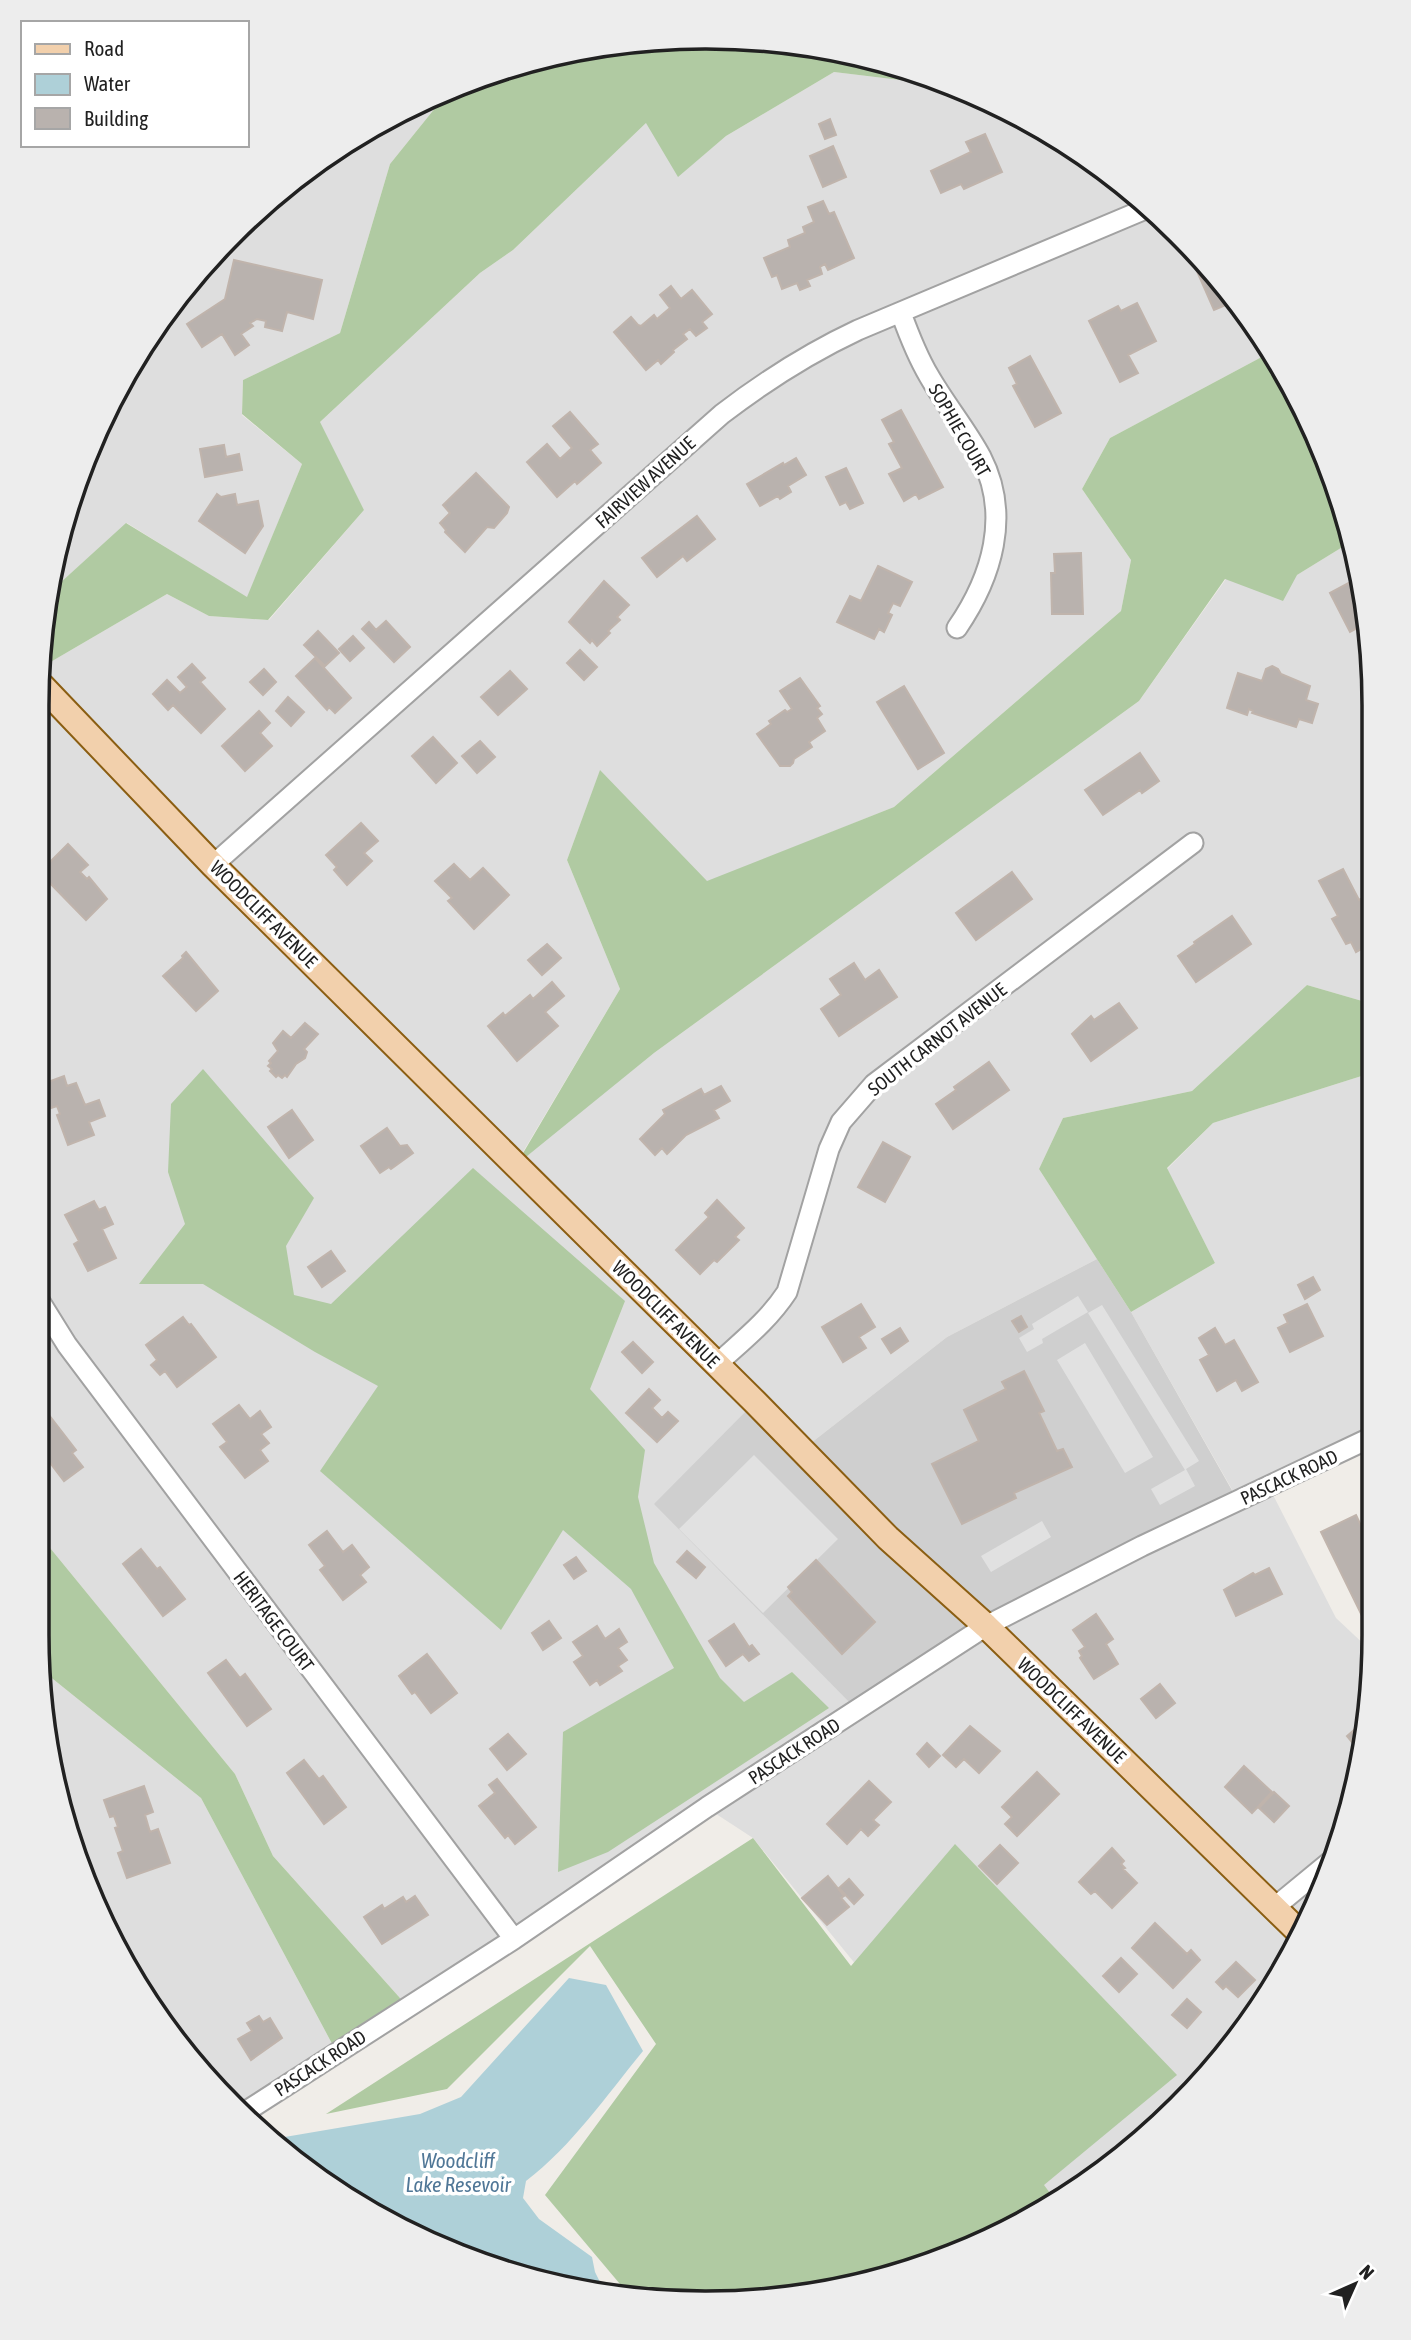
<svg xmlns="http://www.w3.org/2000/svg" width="1411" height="2340" viewBox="0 0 1411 2340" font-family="'Asap Condensed',sans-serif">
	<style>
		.residential { fill: #dedede }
		.religious { fill: #cfcfcf }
		.forest { fill: #b0caa2 }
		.parking { fill: #e1e1e1 }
		.water { fill: #aed0d8 }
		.building { fill: #b9b2ae; stroke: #c0b4ac; stroke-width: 2 }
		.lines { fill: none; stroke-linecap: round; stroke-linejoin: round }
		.minor-casing { stroke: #a2a2a2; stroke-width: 23 }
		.major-casing { stroke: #8b5e12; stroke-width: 28 }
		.minor { stroke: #fff; stroke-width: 19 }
		.major { stroke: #f2d0ac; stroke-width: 24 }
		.labels { text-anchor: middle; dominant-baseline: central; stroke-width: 7; stroke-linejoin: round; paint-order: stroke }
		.street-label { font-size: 19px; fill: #212121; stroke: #fff }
		.water-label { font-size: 21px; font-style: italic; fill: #507797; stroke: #fff }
		.rim { fill: none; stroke: #212121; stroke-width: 3.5 }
	</style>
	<rect width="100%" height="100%" fill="#f0ede8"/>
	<path class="residential" d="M834,72L950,86L1001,106L1112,175L1209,265L1271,352L1110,438L1082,489L1131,560L1121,611L894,807L707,882L600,771L567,860L620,989L517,1162L654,1053L1139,701L1226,579L1297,575L1349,543L1373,661L1371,1001L1369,1003L1307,985L1192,1091L1063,1118L1039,1169L1097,1259L947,1337L802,1450L986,1626L1238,1500L1131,1312L1215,1263L1167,1169L1213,1123L1371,1073L1370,1438L1269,1487L1336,1618L1369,1649V1721L1323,1890L1236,2041L1112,2165L1047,2200L753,1838L707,1808L408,2007L273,1856L235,1774L37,1532L42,667L167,594L209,616L269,620L364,510L319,423L480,273L513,250L647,122L678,176L726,136Z
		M448,92L390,164L340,333L243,380L242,415L302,464L247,598L127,523L49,593L88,450L175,299L264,203L371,127Z
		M43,1671L201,1798L337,2053L245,2112L175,2041L72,1849Z"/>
	<path class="religious" d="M1097,1259L1131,1312L1238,1501L1142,1546L857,1710L654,1504L755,1402L802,1450L947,1337Z"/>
	<path class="forest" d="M749,38L878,59L950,86L834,72L726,136L678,177L646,123L513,250L480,273L320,422L364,510L268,620L209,616L167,594L42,667V619L49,593L126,523L247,597L302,464L242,414L243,380L340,333L390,164L448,92L490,72L618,43Z
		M1271,352L1285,371L1339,491L1349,543L1297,575L1283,601L1225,579L1139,701L654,1053L516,1165L620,989L567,860L600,770L707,881L894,807L1121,611L1131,560L1082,489L1110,438Z
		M1307,985L1369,1003L1371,1001V1073L1213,1123L1167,1168L1215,1263L1131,1312L1039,1169L1063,1118L1192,1091Z
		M203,1069L314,1198L286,1246L294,1295L331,1304L473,1168L625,1301L590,1389L645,1450L638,1497L654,1563L720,1678L744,1702L792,1672L829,1708L608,1852L558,1872L563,1732L674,1668L631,1589L563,1530L501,1630L320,1471L378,1386L315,1352L203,1284H139L185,1224L168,1172L171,1104Z
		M37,1532L235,1774L273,1856L408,2007L337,2053L201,1798L43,1671L37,1634Z
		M753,1838L851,1966L955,1844L1177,2075L1044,2185L1053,2197L920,2268L705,2303L625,2290L545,2195L656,2044L590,1946L447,2089L326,2114Z"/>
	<path class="parking" d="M1078,1296L1088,1312L1042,1339L1043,1343L1027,1352L1019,1338L1034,1329L1032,1324Z
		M1102,1305L1199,1461L1186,1469L1195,1486L1160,1505L1151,1489L1185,1470L1088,1313Z
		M1085,1343L1153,1457L1125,1473L1057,1360Z
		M754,1455L838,1539L763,1613L679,1529Z
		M1042,1521L1051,1537L991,1572L981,1556Z"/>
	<path class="water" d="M569,1978L606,1985L643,2051C606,2096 572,2146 526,2181L523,2198L539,2219L592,2257L595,2272L602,2286L491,2268L299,2165L273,2139L420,2114L461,2097Z"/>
	<path class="building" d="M830,119L836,135L825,139L819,124Z
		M985,134L1002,172L964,189L961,184L941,193L931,171L971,152L966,142Z
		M833,146L846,177L823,187L810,156Z
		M823,201L829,214L834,212L854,258L828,270L825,264L820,267L822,274L807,280L810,286L800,290L797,283L782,289L777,275L772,277L764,258L790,247L788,240L805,233L803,227L814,222L808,207Z
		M234,260L322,280L313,319L287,312L282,331L265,327L266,321L257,319L250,323L253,326L241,334L249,345L235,355L222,334L202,347L187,324L225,299Z
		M1208,264L1235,301L1214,310L1196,269Z
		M671,286L681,299L692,290L712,314L702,322L707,328L696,336L690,329L683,334L687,339L673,350L674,352L661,364L658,360L646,370L614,332L631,317L638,325L641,326L654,315L657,319L670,308L660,295Z
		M1137,303L1156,341L1128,355L1138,373L1120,382L1089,321L1118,306L1121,311Z
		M1030,356L1061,413L1035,427L1013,386L1017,384L1009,368Z
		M901,410L943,487L919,499L916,494L904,501L889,474L902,468L889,444L894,442L882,420Z
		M570,412L598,444L590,450L601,463L577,484L575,481L557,497L527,462L547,444L560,459L572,448L553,426Z
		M224,445L226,457L239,454L242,470L205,477L200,449Z
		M796,458L806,475L788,486L791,492L780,499L778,496L760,506L747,484L783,463L784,465Z
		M846,468L863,503L850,509L846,502L840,505L826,477Z
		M476,473L509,507L507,513L494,528L487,527L465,552L445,532L446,530L440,523L450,513L443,505Z
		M217,494L221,497L235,494L237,505L258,501L263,526L245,553L199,521Z
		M697,516L715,539L687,561L683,556L657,577L642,558Z
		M1081,553L1083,614H1052L1051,573H1055L1054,554Z
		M878,566L912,582L900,606L893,603L888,613L892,615L884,632L879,629L874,639L837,622L850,596L861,601Z
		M1356,579L1365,624L1350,632L1330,593Z
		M604,581L629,605L617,617L620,620L608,631L610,633L597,646L592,640L590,643L569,622Z
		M386,621L410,647L394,662L362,629L369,622L376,630Z
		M318,631L339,653L325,666L304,645Z
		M353,636L364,648L350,661L339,649Z
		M580,650L597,667L584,680L567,663Z
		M315,658L351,698L335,713L329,707L327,710L296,676Z
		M192,664L205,678L200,682L225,709L201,733L173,705L168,710L153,694L167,680L180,693L187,687L178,677Z
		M1272,666L1278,669L1281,674L1310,686L1306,700L1318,704L1312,723L1299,719L1296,727L1252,713L1253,711L1249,709L1247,715L1227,708L1238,673L1262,681L1266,669Z
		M264,669L276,682L263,695L250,682Z
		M510,671L527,689L498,715L481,697Z
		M800,678L820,706L817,708L822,714L817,718L825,731L809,742L812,747L794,759L793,763L790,766H780L757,734L771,724L769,721L785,710L787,712L792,709L780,691Z
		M904,686L944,753L918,769L877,702Z
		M288,697L304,712L291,726L276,711Z
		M259,711L270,723L260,733L272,746L245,771L222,746Z
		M433,737L457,763L436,783L412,756Z
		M480,741L495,757L477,773L462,756Z
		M1140,753L1159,781L1142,793L1140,790L1103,815L1085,790Z
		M361,823L378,841L364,853L372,861L347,885L334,870L337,867L326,855Z
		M68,844L88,865L80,872L87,879L89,877L107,899L86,920L41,874V871Z
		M454,864L470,880L483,868L509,895L474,929L448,901L452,898L435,881Z
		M1343,869L1359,900L1372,894V943L1356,952L1351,942L1346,944L1332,919L1338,916L1319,881Z
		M1012,872L1032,899L976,940L956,913Z
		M1232,916L1251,944L1196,982L1178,956L1195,944L1194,942Z
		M547,944L561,958L542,975L528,960Z
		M186,952L218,991L196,1011L163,976L183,958L182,956Z
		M854,963L865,980L879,970L897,997L839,1036L821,1009L841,995L830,979Z
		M552,982L564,996L545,1012L558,1026L517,1061L488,1026L503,1013L505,1016L530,995L533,999Z
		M1119,1003L1137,1028L1091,1061L1072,1034L1091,1016L1094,1020Z
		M305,1023L318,1034L304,1049L307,1052L305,1058L296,1064L287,1077L285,1075L282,1078L278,1075L276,1077L270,1071L272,1069L268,1066L271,1063L269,1061L278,1051L273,1043L283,1031L291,1038Z
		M989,1062L1009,1090L953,1129L936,1104L956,1090L954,1087Z
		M64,1076L67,1086L76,1083L85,1105L99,1100L105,1116L89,1122L94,1135L68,1145L57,1115L60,1114L57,1106L48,1109L40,1088V1085Z
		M721,1086L730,1101L714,1110L719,1118L686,1135L667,1154L662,1148L655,1155L640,1139L665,1114L663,1110L701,1089L704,1095Z
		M292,1110L313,1140L289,1158L268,1127Z
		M387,1128L400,1146L407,1145L413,1153L391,1169L389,1167L380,1173L361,1146Z
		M883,1142L910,1157L885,1202L858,1187Z
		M717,1200L744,1228L735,1237L739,1240L717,1262L714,1260L700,1274L676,1250L709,1217L705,1213Z
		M94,1201L99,1210L105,1207L113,1224L102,1229L116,1258L88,1271L74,1244L79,1241L65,1215Z
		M331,1251L345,1271L322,1287L308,1267Z
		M1313,1277L1320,1290L1305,1299L1298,1285Z
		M861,1304L875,1327L859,1337L866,1348L843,1362L822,1327Z
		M1307,1304L1323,1336L1290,1352L1278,1328L1288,1323L1284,1315Z
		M1021,1316L1027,1327L1019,1332L1012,1321Z
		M183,1317L189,1325L191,1324L216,1357L177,1387L165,1371L160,1375L151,1365L157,1360L146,1345Z
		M900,1328L908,1341L891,1353L882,1339Z
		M1215,1328L1225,1345L1234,1340L1258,1382L1242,1391L1236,1380L1217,1391L1200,1360L1209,1355L1199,1338Z
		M633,1342L653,1362L642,1373L622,1352Z
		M1024,1371L1044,1411L1039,1413L1057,1451L1063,1449L1072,1467L1014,1493L1016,1498L962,1524L932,1464L979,1441L964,1410L1006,1389L1002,1382Z
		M649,1389L660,1400L652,1408L662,1418L668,1412L678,1421L657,1442L626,1413Z
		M239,1405L250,1419L260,1411L271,1427L261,1434L269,1443L260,1450L268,1461L245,1478L220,1447L227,1442L213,1424Z
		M49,1415L76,1450L72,1453L83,1467L64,1481L38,1447V1423Z
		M1356,1515L1369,1543V1620L1365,1622L1321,1532Z
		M327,1531L343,1552L352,1545L369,1567L360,1575L366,1582L343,1600L320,1570L325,1566L309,1545Z
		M141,1549L157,1569L160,1567L185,1599L163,1616L123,1564Z
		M687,1551L705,1567L696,1578L677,1562Z
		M576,1557L586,1571L574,1579L564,1565Z
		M816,1560L875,1622L842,1654L788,1596L792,1592L788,1587Z
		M1269,1568L1282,1594L1236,1616L1224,1590L1253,1573L1255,1575Z
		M1096,1614L1113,1639L1106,1644L1118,1664L1094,1679L1080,1658L1082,1656L1079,1651L1085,1647L1073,1630Z
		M549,1621L561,1638L543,1650L532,1633Z
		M734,1624L749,1647L752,1645L759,1654L749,1661L743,1654L726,1666L709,1641Z
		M597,1626L605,1639L619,1629L627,1642L618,1648L627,1660L618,1666L622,1671L600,1685L597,1680L590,1685L574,1662L583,1656L573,1642Z
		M427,1654L457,1693L431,1713L415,1692L412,1694L399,1676Z
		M226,1660L240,1678L245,1674L271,1709L247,1726L208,1673Z
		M1160,1684L1175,1703L1156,1718L1141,1699Z
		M1369,1717V1721L1360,1752L1347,1736Z
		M970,1726L1000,1751L979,1773L964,1759L956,1767L943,1755Z
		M508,1734L526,1754L507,1770L490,1749Z
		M927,1743L940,1756L929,1767L917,1754Z
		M304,1760L319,1779L323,1776L346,1807L324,1824L287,1773Z
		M1244,1766L1272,1792L1252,1813L1225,1787Z
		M1037,1772L1059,1794L1017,1836L1005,1824L1012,1817L1002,1807Z
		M497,1779L536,1827L515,1844L508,1835L505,1838L479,1806L495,1793L489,1785Z
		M869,1781L891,1802L873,1820L879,1825L868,1836L861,1829L847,1844L827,1824Z
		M144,1786L153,1812L145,1815L150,1832L158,1829L170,1863L127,1878L118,1853L123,1851L115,1828L118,1827L114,1816L110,1817L104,1800Z
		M1274,1792L1289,1806L1274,1822L1259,1808Z
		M1000,1845L1018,1863L997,1884L979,1866Z
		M1112,1848L1124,1861L1121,1864L1125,1868L1123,1869L1137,1883L1112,1908L1095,1891L1091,1894L1079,1882Z
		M828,1876L844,1896L841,1898L849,1907L827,1925L802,1898Z
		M849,1879L863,1895L854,1904L839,1888Z
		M415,1896L428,1915L382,1944L364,1917L382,1905L384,1909L403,1897L406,1902Z
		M1155,1923L1187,1954L1191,1950L1200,1960L1173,1988L1132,1948Z
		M1121,1958L1137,1974L1119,1992L1103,1976Z
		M1236,1962L1255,1980L1238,1997L1226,1986L1223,1989L1216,1982Z
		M1187,1999L1201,2012L1187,2028L1172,2015Z
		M259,2016L263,2022L270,2018L282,2038L251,2060L238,2039L252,2031L247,2023Z"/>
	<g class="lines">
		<defs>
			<path id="minor" d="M901,313C909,335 917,356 929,376C945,404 966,429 981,457C1011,515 992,577 957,628
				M213,865L722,414C765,381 809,353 858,330L1148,208
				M39,1300L67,1345L514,1939
				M717,1364C742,1341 768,1321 787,1292L829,1149L841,1122L874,1084L1193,843
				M1275,1907L1332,1860
				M245,2112L514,1939L707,1807L986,1626L1142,1546L1370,1438"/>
			<path id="major" d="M42,686L213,865L755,1402L888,1538L986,1626L1299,1932"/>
		</defs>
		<use href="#minor" class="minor-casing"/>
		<use href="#major" class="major-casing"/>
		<use href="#minor" class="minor"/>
		<use href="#major" class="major"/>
	</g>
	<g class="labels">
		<g class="street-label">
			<text transform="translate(960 430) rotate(60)">SOPHIE COURT</text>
			<text transform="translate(645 482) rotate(-42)">FAIRVIEW AVENUE</text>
			<text transform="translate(264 914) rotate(45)">WOODCLIFF AVENUE</text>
			<text transform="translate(937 1039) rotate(-38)">SOUTH CARNOT AVENUE</text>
			<text transform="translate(666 1314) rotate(45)">WOODCLIFF AVENUE</text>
			<text transform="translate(1289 1477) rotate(-25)">PASCACK ROAD</text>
			<text transform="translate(274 1621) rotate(53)">HERITAGE COURT</text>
			<text transform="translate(1072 1710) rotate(44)">WOODCLIFF AVENUE</text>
			<text transform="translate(794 1751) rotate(-33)">PASCACK ROAD</text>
			<text transform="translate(320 2063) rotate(-33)">PASCACK ROAD</text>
		</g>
		<g class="water-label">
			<text x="458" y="2160">Woodcliff<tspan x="458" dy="24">Lake Resevoir</tspan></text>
		</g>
	</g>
	<path d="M0 0H1411V2340H0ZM705 49H706A656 656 0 0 1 1362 705V1635A656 656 0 0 1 706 2291H705A656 656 0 0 1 49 1635V705A656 656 0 0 1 705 49Z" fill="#ededed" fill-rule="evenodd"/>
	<path class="rim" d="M705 49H706A656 656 0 0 1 1362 705V1635A656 656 0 0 1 706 2291H705A656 656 0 0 1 49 1635V705A656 656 0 0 1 705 49Z"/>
	<rect x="21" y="21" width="228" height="126" fill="#ffffff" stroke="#a6a6a6" stroke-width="2"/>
	<rect x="35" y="44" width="35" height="10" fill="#f2d0ac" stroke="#a6a6a6" stroke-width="2"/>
	<text x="84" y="56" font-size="21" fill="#212121">Road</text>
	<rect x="35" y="74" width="35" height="21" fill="#aed0d8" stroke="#a6a6a6" stroke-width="2"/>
	<text x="84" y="91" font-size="21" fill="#212121">Water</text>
	<rect x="35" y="108" width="35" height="21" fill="#b9b2ae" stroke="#a6a6a6" stroke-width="2"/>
	<text x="84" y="126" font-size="21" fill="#212121">Building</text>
	<g transform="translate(1355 2284) rotate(45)" stroke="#ffffff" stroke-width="5" paint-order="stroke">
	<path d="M0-5L12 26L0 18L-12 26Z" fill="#212121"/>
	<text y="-10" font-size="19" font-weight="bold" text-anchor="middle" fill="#212121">N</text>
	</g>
</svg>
